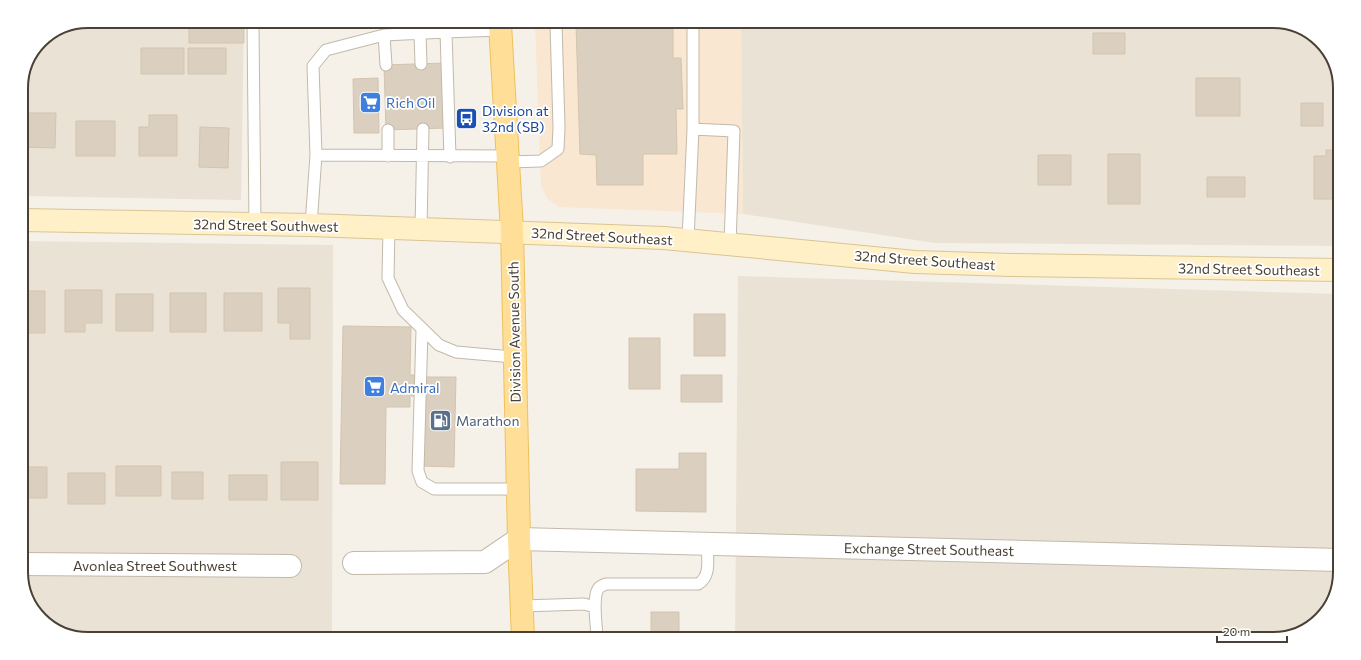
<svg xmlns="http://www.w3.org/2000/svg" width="1361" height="660" viewBox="0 0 1361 660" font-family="Commissioner,sans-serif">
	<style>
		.residential { fill: #eae3d5 }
		.commercial { fill: #f9e7d1 }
		.building { fill: #dbcfbf; stroke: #d4c4ae }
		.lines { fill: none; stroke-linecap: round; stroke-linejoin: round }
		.lane-casing { stroke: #c2b9a9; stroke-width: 13 }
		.street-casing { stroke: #c2b9a9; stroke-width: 24 }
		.secondary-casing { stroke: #d9c593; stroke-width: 24 }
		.primary-casing { stroke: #efc05b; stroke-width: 24 }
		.lane { stroke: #fff; stroke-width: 11 }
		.street { stroke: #fff; stroke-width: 22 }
		.secondary { stroke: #fff0c8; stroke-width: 22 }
		.primary { stroke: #ffdf97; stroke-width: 22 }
		.labels { text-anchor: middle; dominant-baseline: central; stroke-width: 3.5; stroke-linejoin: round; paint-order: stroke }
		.shop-label { font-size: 14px; fill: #366cbe; stroke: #fff; text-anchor: start }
		.transit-label { font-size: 14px; fill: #164399; stroke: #fff; text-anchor: start }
		.street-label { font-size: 14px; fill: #494135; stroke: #fff }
		.service-label { font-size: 14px; fill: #4e5e75; stroke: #fff; text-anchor: start }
		.rim { fill: none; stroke: #494135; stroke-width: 2 }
	</style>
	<rect width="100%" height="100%" fill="#f5f1e8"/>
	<path class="residential" d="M1273,21L1302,28L1329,51L1340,84V246L935,243L743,214L741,23Z
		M244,25L241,200L21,196V84L41,41L63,26Z
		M21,241L333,245L332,639H88L59,632L32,609L21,576Z
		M738,276L1340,294V572L1333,601L1310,628L1273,639H735Z"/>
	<path class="commercial" d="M741,23L743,214L559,207L547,198L541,185L535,24Z"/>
	<path class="building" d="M576,24H673V58H681L683,109H676L677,154H643V185H597L596,155L580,154Z
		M244,25V43H189V26Z
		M1093,33H1125V54H1093Z
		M141,48H184V74H141Z
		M188,48H226V74H188Z
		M444,63L446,128L386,130L384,65Z
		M378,78L379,133H354L353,79Z
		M1196,78H1240V116H1196Z
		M1301,103H1323V126H1301Z
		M21,113H56L55,148L21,147Z
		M149,115H177V156H139V127H149Z
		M76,121H115V156H76Z
		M200,127L229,128L228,168L199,167Z
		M1326,150H1340V199H1314V156H1326Z
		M1108,154H1140V204H1108Z
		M1038,155H1071V185H1038Z
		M1207,177H1245V197H1207Z
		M278,288H310V339H290V323H278Z
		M65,290H102V323H85V332H65Z
		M21,291H45V333H21Z
		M170,293H206V332H170Z
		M224,293H262V331H224Z
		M116,294H153V331H116Z
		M694,314H725V356H694Z
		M343,326L411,327L410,375H415V396H410V407H386L385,484H340Z
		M629,338H660V389H629Z
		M681,375H722V402H681Z
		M424,377H456L454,467L422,466Z
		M679,453H706V512L636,511V469H679Z
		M281,462H318V500H281Z
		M116,466H161V496H116Z
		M21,467H47V498H21Z
		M172,472H203V499H172Z
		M68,473H105V504H68Z
		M229,475H267V500H229Z
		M651,612H679V639H651Z
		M64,633H96V639H88Z
		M237,636H279V639H237Z
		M133,638H168V639H133Z
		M190,638H226V639H190Z"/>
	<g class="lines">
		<defs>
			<path id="lane" d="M253,25L255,224
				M420,33L421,64
				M386,65L384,35L446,32
				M693,129L734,131L730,244
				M388,130V156
				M316,155L313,66L326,50L384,35
				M450,157L446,32L500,30
				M508,162L541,161L558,149L559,127L556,24
				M311,225L316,155L507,156
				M389,228L388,278L403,310L439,345L456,352L514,357
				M421,229L423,129
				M688,240L693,129V23
				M422,330L418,471L422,482L434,489H518
				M522,606L584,604L595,607
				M597,639C597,627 592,599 598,589C600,586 603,585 606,584H698C712,576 707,557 707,543"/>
			<path id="street" d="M354,563L485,562L519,539L1340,560
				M21,564L290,566"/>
			<path id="secondary" d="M21,220L311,225L664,238L915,262L1011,265L1340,270"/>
			<path id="primary" d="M500,24L512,231L519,539L523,639"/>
		</defs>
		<use href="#lane" class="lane-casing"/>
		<use href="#street" class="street-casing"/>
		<use href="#secondary" class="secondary-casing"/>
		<use href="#primary" class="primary-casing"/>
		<use href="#lane" class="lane"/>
		<use href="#street" class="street"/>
		<use href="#secondary" class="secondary"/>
		<use href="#primary" class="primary"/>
	</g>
	<defs>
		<symbol id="supermarket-square" viewBox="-11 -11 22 22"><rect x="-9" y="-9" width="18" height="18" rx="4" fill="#3f7fe0" stroke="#fff"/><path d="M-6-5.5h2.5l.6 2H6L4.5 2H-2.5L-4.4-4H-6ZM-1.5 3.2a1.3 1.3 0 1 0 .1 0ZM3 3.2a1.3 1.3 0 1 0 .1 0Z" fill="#fff"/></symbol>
		<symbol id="bus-square" viewBox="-11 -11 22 22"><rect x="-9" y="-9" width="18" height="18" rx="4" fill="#1a4fb4" stroke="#fff"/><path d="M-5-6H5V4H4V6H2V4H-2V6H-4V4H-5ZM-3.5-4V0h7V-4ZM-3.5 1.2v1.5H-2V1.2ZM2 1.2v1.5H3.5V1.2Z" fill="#fff"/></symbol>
		<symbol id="fuel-square" viewBox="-11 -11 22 22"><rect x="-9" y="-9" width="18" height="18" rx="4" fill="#5c6f8a" stroke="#fff"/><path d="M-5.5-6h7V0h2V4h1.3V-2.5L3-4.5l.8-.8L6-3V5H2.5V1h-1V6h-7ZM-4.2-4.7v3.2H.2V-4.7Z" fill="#fff"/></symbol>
	</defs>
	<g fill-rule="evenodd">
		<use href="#supermarket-square" x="358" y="90" width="25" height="25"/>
		<use href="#bus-square" x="454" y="106" width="25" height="25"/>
		<use href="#supermarket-square" x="362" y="374" width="25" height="25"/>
		<use href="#fuel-square" x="428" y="408" width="25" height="25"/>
	</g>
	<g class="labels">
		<g class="shop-label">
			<text x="386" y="102">Rich Oil</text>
			<text x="390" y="387">Admiral</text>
		</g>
		<g class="transit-label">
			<text x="482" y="110">Division at<tspan x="482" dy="16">32nd (SB)</tspan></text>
		</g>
		<g class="street-label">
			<text transform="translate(266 225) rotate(1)">32nd Street Southwest</text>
			<text transform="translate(602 236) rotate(3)">32nd Street Southeast</text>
			<text transform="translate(925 260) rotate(4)">32nd Street Southeast</text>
			<text transform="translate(1249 269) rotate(1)">32nd Street Southeast</text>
			<text transform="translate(514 332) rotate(-91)">Division Avenue South</text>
			<text transform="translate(929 549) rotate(1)">Exchange Street Southeast</text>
			<text x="155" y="565">Avonlea Street Southwest</text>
		</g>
		<g class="service-label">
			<text x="456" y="420">Marathon</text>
		</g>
	</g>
	<path d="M0 0H1361V660H0ZM88 28H1273A60 60 0 0 1 1333 88V572A60 60 0 0 1 1273 632H88A60 60 0 0 1 28 572V88A60 60 0 0 1 88 28Z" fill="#fff" fill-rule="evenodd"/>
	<path class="rim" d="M88 28H1273A60 60 0 0 1 1333 88V572A60 60 0 0 1 1273 632H88A60 60 0 0 1 28 572V88A60 60 0 0 1 88 28Z"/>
	<path d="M1217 636v6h70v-6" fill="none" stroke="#494135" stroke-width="2"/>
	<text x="1223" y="636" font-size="12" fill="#494135" stroke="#ffffff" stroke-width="3" paint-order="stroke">20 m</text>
</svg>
